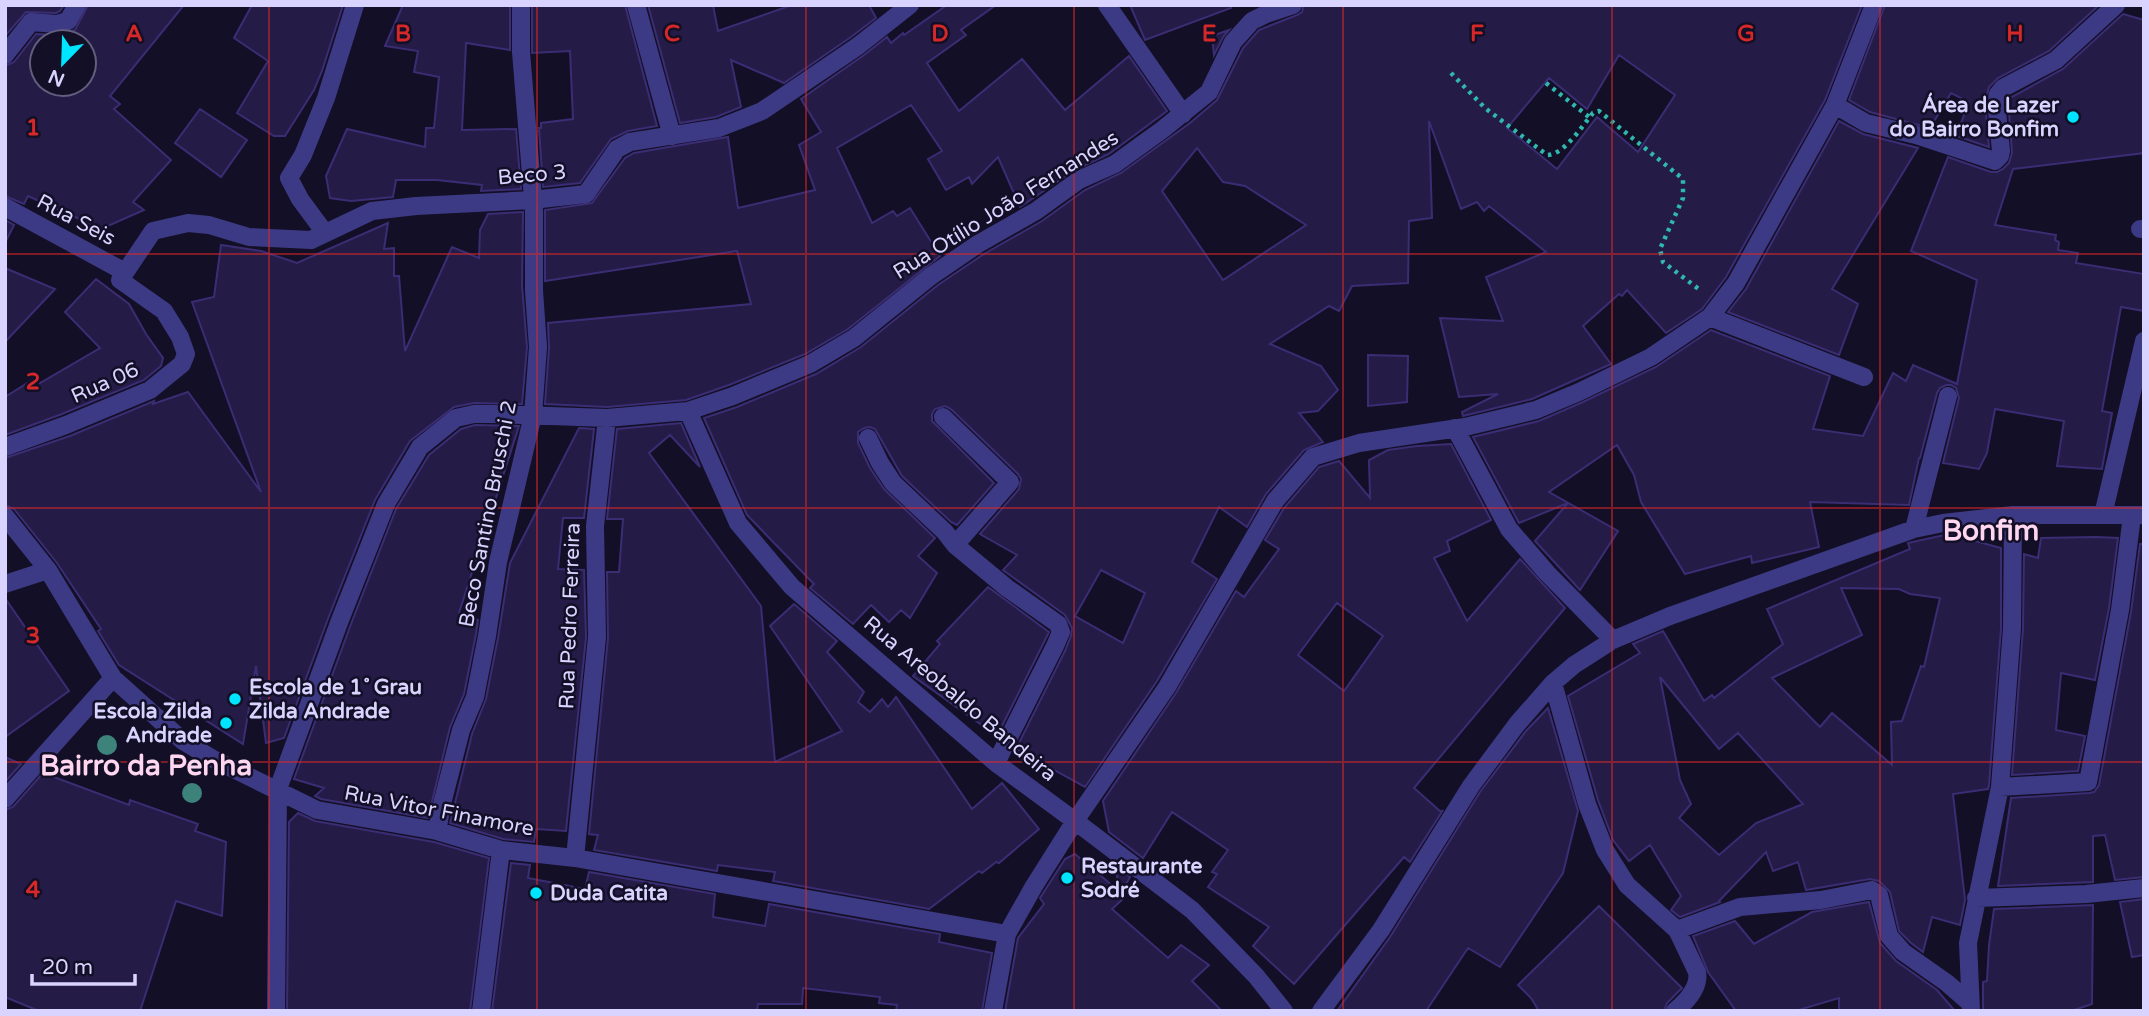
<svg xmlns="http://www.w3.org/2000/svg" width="2149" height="1016" viewBox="0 0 2149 1016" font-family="'Varela Round',sans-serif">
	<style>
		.building { fill: #241b47; stroke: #3b2d73; stroke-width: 2; fill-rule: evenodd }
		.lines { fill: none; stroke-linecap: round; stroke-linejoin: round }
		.path { stroke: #2fb8b0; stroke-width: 4.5; stroke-dasharray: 3.5 5; stroke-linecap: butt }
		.minor { stroke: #3d3a85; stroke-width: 18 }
		.tree { fill: #3d827b }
		.grid { fill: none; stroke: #d62828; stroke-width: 2; stroke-opacity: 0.55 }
		.poi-dot { fill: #00e5ff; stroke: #130f26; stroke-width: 2.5 }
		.labels { text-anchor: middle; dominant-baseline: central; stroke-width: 5; stroke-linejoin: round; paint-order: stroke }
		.poi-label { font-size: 21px; font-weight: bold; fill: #d9d4ff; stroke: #130f26; text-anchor: start }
		.street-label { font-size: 21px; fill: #d9d4ff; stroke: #130f26 }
		.district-label { font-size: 28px; font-weight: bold; fill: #ffd6f0; stroke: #130f26 }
		.grid-label { font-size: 23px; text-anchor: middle; font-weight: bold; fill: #d62828; stroke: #130f26; stroke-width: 5; stroke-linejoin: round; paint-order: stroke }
	</style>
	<rect width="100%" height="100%" fill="#130f26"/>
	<path class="building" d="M5,5H64L60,11L56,13L26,12L5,36Z
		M88,5H184L110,96L120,104L114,109L171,160L133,202L144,210L99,230L84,221L28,196L24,204L5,196V66L14,62L36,34L57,35L75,30ZM42,42H84V84H42Z
		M252,5H343L322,71L314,90L285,136H274L237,113L268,61L234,38Z
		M403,5H510V50L466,43L462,130L516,129L521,189L481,191L482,185L437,180H396L393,197L351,201L330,198L326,176L347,129L425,147L426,128H434L439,77L414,72L418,51L385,46Z
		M532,5H625L657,126L628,131L611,139L580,183L543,187L539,128H541V123L573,119L570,51L532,53Z
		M648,5H713L718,31L792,5H869L876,18L851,37L784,83L731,60L741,107L716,117L680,123Z
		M947,5H996L961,30L966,35L927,63L959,111L1022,59L1065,110L1129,56L1167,111L1109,154L1073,171L1020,207L998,157L972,184L969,177L946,190L928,159L942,151L911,105L837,148L872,223L893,211L897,216L910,208L940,256L848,329L805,354L729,385L686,400L607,407L545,404L549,348L548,323L751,304L737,251L545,281V210L592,203L625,158L634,153L728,137L738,208L815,190L799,145L821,132L801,99L864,55L887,37L891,43L903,33L904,35Z
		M1130,5H1230L1231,8L1145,40Z
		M1304,5H1862L1825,100L1726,277L1702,309L1666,333L1627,290L1622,296L1619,294L1583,326L1611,364L1532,399L1463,416L1462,412L1498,394L1459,397L1440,318L1503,321L1486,277L1546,252L1489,206L1484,211L1477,202L1461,209L1429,121L1432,218L1409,221L1408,283L1352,286L1339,311L1329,306L1270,344L1321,366L1338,390L1318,411L1299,413L1323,442L1304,450L1266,494L1247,527L1219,507L1192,562L1217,579L1157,681L1085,787L1016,749L1065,651L1071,636L1072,628L1065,615L1003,570L1017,555L980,534L1019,489L1021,479L1018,474L951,409L945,406L935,409L932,414V421L994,483L957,525L951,522L902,476L875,429L870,427L864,428L858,432V443L870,468L884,489L935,538L918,556L937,573L910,618L901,610L889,622L871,605L853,624L810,588L814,584L747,515L704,418L737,407L816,374L861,347L938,285L984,254L1042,221L1085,190L1121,173L1190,123L1217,100L1243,48L1259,30L1297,15L1302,12ZM1619,55L1675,95L1638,152L1597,117L1557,169L1507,128L1549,78L1587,109ZM1197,148L1223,182L1245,186L1306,225L1223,280L1162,191ZM1101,570L1145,593L1123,643L1075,616Z
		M1885,5H2094L2098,6L2049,51L1998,78L1989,87L1985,102L1989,147L1956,136L1969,102L1951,93L1930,128L1870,112L1849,100Z
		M2123,14L2144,20V153L2013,169L1995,225L2056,235L2055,240L2059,242L2058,250L2078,253L2076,263L2144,274V311L2121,307L2102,411L2112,413L2102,469L2057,466L2064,421L1995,409L1987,453L1979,469L1943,463L1959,398L1956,388L1951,385H1946L1940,388L1937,393L1920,458H1919L1909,505L1810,502L1819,547L1752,563L1751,556L1685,574L1641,502L1634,475L1617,445L1549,492L1618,531L1580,590L1535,541L1568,503L1519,523L1473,437L1539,421L1583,402L1656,367L1711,330L1830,376L1813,429L1863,436L1893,373L1906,381L1913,365L1957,384L1977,280L1911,251L1948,157L1991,172H1997L2003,169L2009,163L2012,153L2008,99L2063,69Z
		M1229,30L1223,37L1214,55L1212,36Z
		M200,109L247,140L221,177L175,143Z
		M1839,121L1863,134L1918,148L1832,289L1858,304L1839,355L1728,312L1746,289Z
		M523,212L522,285L527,347L522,404L474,403L454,407L410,441L375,500L329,616L284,738L266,743L256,666L243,744L119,665L98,631L101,629L57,563L14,509L5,505V458L70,436L154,401L153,404L188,392L261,492L192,302L214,297L221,245L261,251L297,263L388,223L384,249L394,248V276H399L405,351L452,247L479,258L480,230L488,214Z
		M5,220L14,225L5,243Z
		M5,268L55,289L5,342Z
		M96,279L129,304L146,334L163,358L161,366L144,380L62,414L5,435V397L37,377L40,383L100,348L65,312Z
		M1368,355L1408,356L1407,402L1368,406Z
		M681,423L700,467L670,435L649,453L761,606L775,762L842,731L770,626L794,604L837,641L827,652L864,692L858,702L870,712L882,699L888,707L896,697L972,809L1002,783L1039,829L999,863L996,862L982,873L979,871L929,909L773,881L775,872L718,865L717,871L594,850L598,835L589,834L608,638L607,572H619L623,519H607L617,429Z
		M475,425L519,426L459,613L478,620L476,634L464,694L450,727L428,818L321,799L315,796L324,788L294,779L351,624L396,509L429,455L461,429Z
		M579,428L594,429L584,518H563L558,569L584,570L586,637L566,831L536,829L534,842L503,839L450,823L472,734L486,699L498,638L510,563Z
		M1451,444L1491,520L1447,541L1450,551L1434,558L1467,621L1520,559L1565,608L1414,788L1441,812L1443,810L1410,862L1404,857L1294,984L1253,946L1269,927L1208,887L1217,874L1212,872L1228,850L1172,812L1143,858L1109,832L1103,801L1176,693L1236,591L1244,597L1279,549L1265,540L1284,508L1319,467L1339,461L1370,498L1369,460L1388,450L1417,446ZM1337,603L1383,636L1344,691L1298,655Z
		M1949,534L2001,548V628L1989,785L1988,789L1953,794L1965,900L1960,925L1932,917L1923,952L1911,943L1899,931L1890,892L1879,881L1870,879L1806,890L1798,862L1773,871L1766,852L1719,901L1720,902L1680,917L1671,910L1681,896L1650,845L1629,861L1613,840L1598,800L1568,696L1640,653L1633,644L1663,631L1704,701L1712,695L1714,698L1783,644L1767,609L1910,549L1908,543ZM1841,588L1899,589L1910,594L1940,598L1924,667L1921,666L1902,721L1891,722L1892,765L1832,713L1820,727L1772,678L1862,635ZM1660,677L1719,749L1738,733L1803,804L1756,823L1719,855L1679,818L1691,804L1680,780Z
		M2096,537L2118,538L2109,608L2095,680L2061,673L2056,730L2085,736L2078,771L2012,775L2023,629L2024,554L2038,558L2041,538Z
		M2140,544H2144V877L2115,880L2105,835L2093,836V882L1998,886L2011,798L2089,793L2094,792L2099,785L2131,612Z
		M988,587L1049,632L997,736L913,676L940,644L937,641Z
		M5,598L69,691L5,737Z
		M1548,708L1578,811L1563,873L1500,967L1468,948L1426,1011H1337L1390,937L1480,792L1526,731Z
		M5,757L21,764L5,782Z
		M43,773L129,805L130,800L198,824L195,831L226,842L222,916L176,901L140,1011H39L5,997V810L13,807Z
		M298,813L315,821L434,842L489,858L470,1011H287L289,822Z
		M1075,854L1120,892L1115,866L1130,877L1121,893L1125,897L1112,909L1168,958L1181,945L1209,965L1192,981L1222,1011H1005L1018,938L1044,904L1040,898L1065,859Z
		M511,863L530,865L528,878L585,889L589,872L715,894L713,917L765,926L769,904L940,934L939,942L992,953L982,1011H896L897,1005L879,1003L880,997L803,988L802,1004H758L757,1011H492Z
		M2144,899V955L2132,957L2120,902Z
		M1869,902L1880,943L1896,961L1937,990L1955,1011H1839V998L1795,1011H1736L1708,972L1693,936L1735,921L1754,944L1812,912Z
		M2093,905L2092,1004L2071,1011H1983V982L1987,981L1989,945L1994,909Z
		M1599,906L1682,988L1667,1003L1664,1011H1539L1531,998L1518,985Z"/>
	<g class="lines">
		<path class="path" d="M1451,73L1485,108L1547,155C1564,155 1582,126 1593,113L1599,111L1683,179V198L1660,249L1663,262L1700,290
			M1546,83L1589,117"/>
		<path class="minor" d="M636,5L672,136
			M1107,5L1183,114
			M5,55L31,22L57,24L68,21L77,5
			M1835,105L1866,123L1916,135L1995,161L2000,156L2001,151L1996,101L1998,94L2003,88L2056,60L2116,5
			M5,207L125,272
			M2140,229H2144
			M325,233L300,199L289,178L303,155L326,98L355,5
			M1710,317L1864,377
			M688,411L738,523L792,587L996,763L1075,821L1192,910L1256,976L1284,1011
			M943,417L1010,482L955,545
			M1455,428L1509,529L1547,573L1613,640
			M868,438L880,463L893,483L945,532L955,545L1007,588L1058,624L1061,632L1055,646L996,763
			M5,447L66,425L150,390L182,364L186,354L180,337L164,311L120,280L153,231L188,223L209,225L249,237L311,240L372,211L416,206L532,200L586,194L617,149L630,142L719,128L762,111L858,46L910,5
			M2103,515L2144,341
			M5,516L48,570L113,678L183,741L213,759L317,810L437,831L501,850L575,858L1007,934
			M1914,529L1948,396
			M5,584L48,570
			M1553,683L1587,804L1605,850L1627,885L1677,930L1697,972C1700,987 1686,1002 1675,1011
			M2000,787L2088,782L2120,610L2132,516
			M5,799L113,678
			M437,831L443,800L461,730L475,697L487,636L498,562L533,415L538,347L534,291V211L521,52V5
			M575,858L597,637L595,526L607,418
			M1976,898L2086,894L2144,888
			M1677,930L1740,907L1821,900L1872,890L1879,895L1889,936L1903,952L1947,983L1970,1003
			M276,1011L278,789L340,620L386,504L420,447L456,418L474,414H494L607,418L688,411L733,396L810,364L854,338L931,276L978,244L1036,211L1079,180L1115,164L1162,130L1209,92L1233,42L1252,21L1266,14L1293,5
			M481,1011L501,850
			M993,1011L1007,934L1034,886L1075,821L1167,687L1275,501L1313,457L1359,443L1465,427L1536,410L1579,392L1651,357L1710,317L1736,283L1835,105L1874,5
			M1321,1011L1381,930L1471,786L1517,724L1553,683L1574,665L1613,640L1670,616L1914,529L1943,523L2013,515H2144
			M1971,1011L1968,943L2000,787L2012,628L2013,515"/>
	</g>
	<g class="tree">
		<circle cx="107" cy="745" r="10"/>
		<circle cx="192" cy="793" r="10"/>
	</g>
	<path class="grid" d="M269,5V1011M537,5V1011M806,5V1011M1074,5V1011M1343,5V1011M1612,5V1011M1880,5V1011M5,254H2144M5,508H2144M5,762H2144"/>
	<g class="poi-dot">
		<circle cx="2073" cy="117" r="7"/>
		<circle cx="235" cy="699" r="7"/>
		<circle cx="226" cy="723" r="7"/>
		<circle cx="1067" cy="878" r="7"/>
		<circle cx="536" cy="893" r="7"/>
	</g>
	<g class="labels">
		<g class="poi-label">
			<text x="2059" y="105" text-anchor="end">Área de Lazer<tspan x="2059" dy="24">do Bairro Bonfim</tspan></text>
			<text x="249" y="687">Escola de 1˚ Grau<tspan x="249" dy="24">Zilda Andrade</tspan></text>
			<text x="212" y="711" text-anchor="end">Escola Zilda<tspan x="212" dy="24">Andrade</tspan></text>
			<text x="1081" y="866">Restaurante<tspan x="1081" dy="24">Sodré</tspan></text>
			<text x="550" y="893">Duda Catita</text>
		</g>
		<g class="street-label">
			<text transform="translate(532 175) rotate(-5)">Beco 3</text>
			<text transform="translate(1006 205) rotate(-32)">Rua Otílio João Fernandes</text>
			<text transform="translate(76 220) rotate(28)">Rua Seis</text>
			<text transform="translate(105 383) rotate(-24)">Rua 06</text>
			<text transform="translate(488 514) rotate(-79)">Beco Santino Bruschi 2</text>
			<text transform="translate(570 616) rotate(-88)">Rua Pedro Ferreira</text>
			<text transform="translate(960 699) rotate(40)">Rua Areobaldo Bandeira</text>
			<text transform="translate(439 811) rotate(11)">Rua Vitor Finamore</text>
		</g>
		<g class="district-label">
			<text x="1991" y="531">Bonfim</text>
			<text x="146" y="766">Bairro da Penha</text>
		</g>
	</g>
	<g class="grid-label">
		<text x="134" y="41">A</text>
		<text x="403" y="41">B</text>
		<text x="672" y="41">C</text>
		<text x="940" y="41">D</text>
		<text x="1209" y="41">E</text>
		<text x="1477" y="41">F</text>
		<text x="1746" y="41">G</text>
		<text x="2015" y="41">H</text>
		<text x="33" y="135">1</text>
		<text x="33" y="389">2</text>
		<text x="33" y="643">3</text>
		<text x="33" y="897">4</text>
	</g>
	<rect width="2149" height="1016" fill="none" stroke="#d9d4ff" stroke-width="14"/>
	<g transform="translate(63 63) rotate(203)"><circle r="33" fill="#130f26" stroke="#625e7d" stroke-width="2"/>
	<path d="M0-5L12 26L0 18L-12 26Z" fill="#00e5ff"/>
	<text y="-10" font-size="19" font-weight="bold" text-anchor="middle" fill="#d9d4ff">N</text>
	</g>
	<path d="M32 974v10h103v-10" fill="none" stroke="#d9d4ff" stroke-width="3.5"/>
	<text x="42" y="974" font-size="21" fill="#d9d4ff" stroke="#130f26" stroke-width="5" paint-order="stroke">20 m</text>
</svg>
